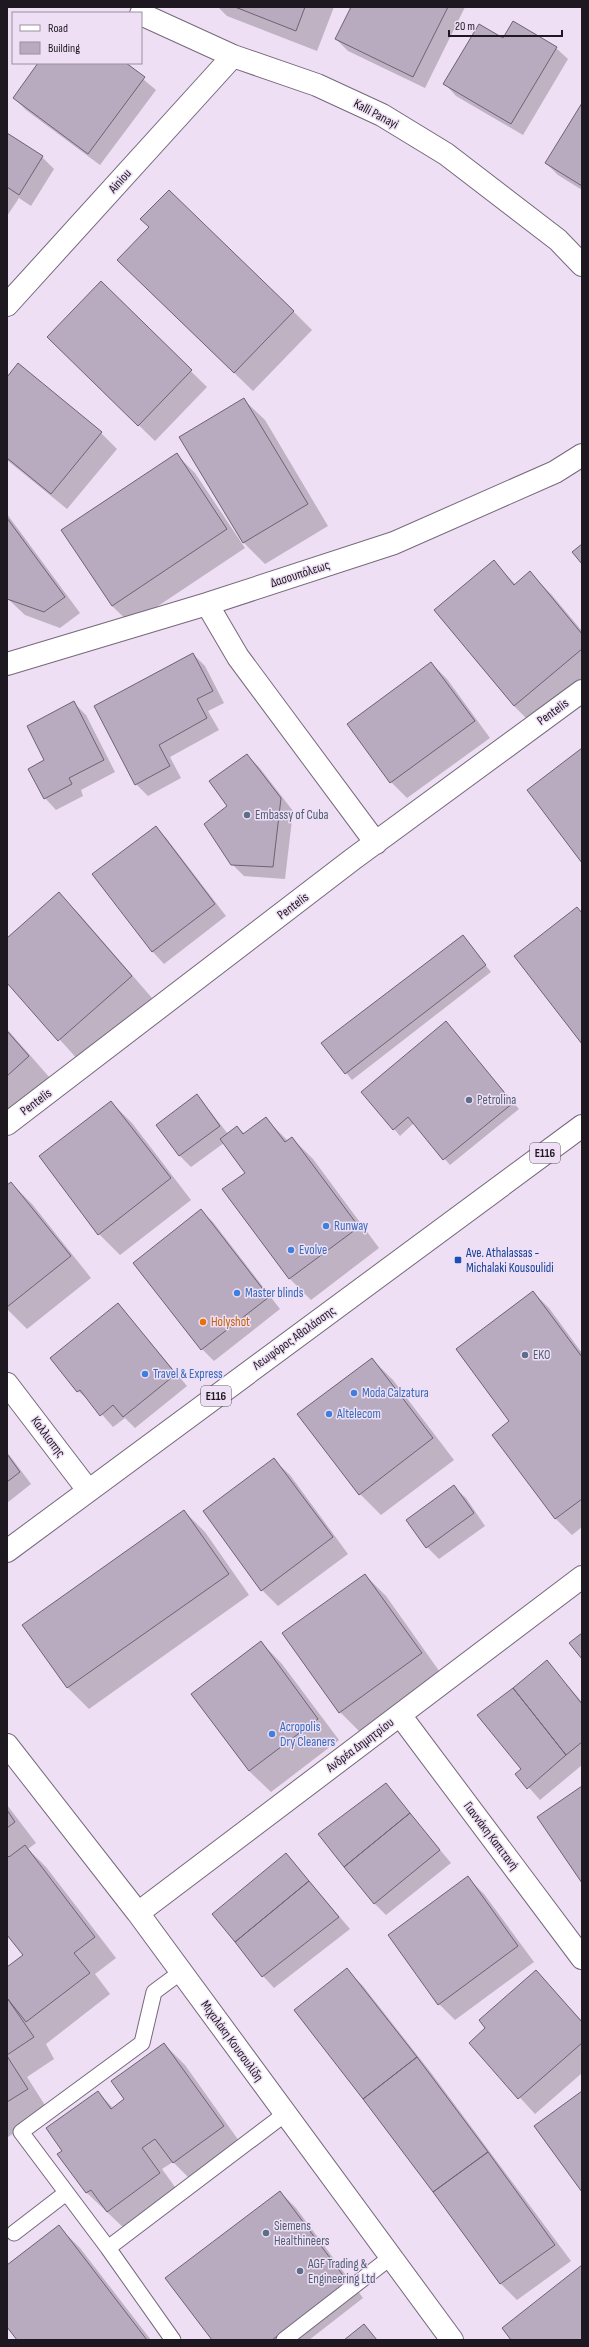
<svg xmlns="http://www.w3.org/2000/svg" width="589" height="2347" viewBox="0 0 589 2347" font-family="'Sofia Sans Condensed',sans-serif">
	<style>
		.shadow { fill: #0003 }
		.building { fill: #b9abbf; stroke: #6f6274 }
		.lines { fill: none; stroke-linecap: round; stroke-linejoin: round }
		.lane-casing { stroke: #76697b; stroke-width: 17 }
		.street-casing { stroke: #76697b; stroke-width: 24 }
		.primary-casing { stroke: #76697b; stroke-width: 24 }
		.lane { stroke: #fff; stroke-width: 15 }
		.street { stroke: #fff; stroke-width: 22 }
		.primary { stroke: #fff; stroke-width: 22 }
		.service-dot { fill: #5c6f8a; stroke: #eedff4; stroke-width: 1.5 }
		.shop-dot { fill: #3f7fe0; stroke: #eedff4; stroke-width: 1.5 }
		.transit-dot { fill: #1a4fb4; stroke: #eedff4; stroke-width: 1.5 }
		.food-dot { fill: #e8710a; stroke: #eedff4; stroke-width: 1.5 }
		.labels { text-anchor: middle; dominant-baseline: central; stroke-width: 3; stroke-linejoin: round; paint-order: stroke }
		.shield { fill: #eedff4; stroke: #5c5460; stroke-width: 1 }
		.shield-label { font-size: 12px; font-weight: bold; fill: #1e1920 }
		.street-label { font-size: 13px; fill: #1e1920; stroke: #eedff4 }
		.service-label { font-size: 13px; fill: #4e5e75; stroke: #eedff4; text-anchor: start }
		.shop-label { font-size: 13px; fill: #366cbe; stroke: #eedff4; text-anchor: start }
		.transit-label { font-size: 13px; fill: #164399; stroke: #eedff4; text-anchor: start }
		.food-label { font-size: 13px; fill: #c56008; stroke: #eedff4; text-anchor: start }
	</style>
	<rect width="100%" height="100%" fill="#eedff4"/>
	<path class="shadow" d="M218,7H334L317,51L227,16Z
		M352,7H465L425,88L348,51L336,39Z
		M556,48L568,59L523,135L456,96L445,84Z
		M40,63H124L156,90L100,165L26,110L14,98Z
		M582,105V190L558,175L546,163Z
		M7,135L42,157L54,169L31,206L19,198L7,216Z
		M137,279L293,311L312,330L253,391Z
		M101,283L207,387L155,441L48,337Z
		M7,379L101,433L117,449L67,509L7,460Z
		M243,399L265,420L328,526L265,564L244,543L181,438Z
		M177,455L195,473L245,548L131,624L112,606Z
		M7,514L80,613L60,628L25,615L7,598Z
		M493,561L516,585L530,573L551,594L582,631V687L535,727L514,706L435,610Z
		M193,654L205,666L224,703L208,711L219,730L170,757L181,778L148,796L136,784L95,706Z
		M431,663L447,679L490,738L407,798L391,782Z
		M74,703L86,715L115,772L81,790L83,796L56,810L45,798Z
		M247,755L259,767L293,811L285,879L244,876L232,864L229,806Z
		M156,827L167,839L226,916L164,964L153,952L94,874Z
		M59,894L80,915L152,998L80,1062L7,981V940Z
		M462,936L491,972L352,1080L323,1044Z
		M446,1023L519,1109L450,1165L414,1123L400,1136L363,1092Z
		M7,1029L50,1078L7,1116Z
		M197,1095L228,1134L237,1127L245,1134L266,1119L288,1141L292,1138L313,1159L379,1248L311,1300L290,1279L246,1173L224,1143L191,1167L180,1156L157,1125Z
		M111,1102L132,1123L191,1200L120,1255L99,1234Z
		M11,1183L32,1204L91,1278L27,1329L7,1309V1186Z
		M201,1211L213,1222L280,1309L214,1361L202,1349L135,1263Z
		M533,1292L549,1308L582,1353V1527L572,1535L556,1519L493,1435L510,1421Z
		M118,1304L187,1386L135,1428L125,1418L113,1427L91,1402L78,1391Z
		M372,1359L393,1380L454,1460L381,1515L360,1494Z
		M7,1452L31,1484L7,1503Z
		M274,1460L290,1475L348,1554L278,1606L262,1590Z
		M454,1487L466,1498L485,1526L439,1559L427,1547Z
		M184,1511L205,1532L249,1595L89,1709L68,1688L23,1625Z
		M365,1575L386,1596L442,1675L361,1733L340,1712Z
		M261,1642L282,1664L339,1740L271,1792L249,1771L192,1694Z
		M547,1662L582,1702V1765L540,1800L517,1774L522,1770Z
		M386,1785L451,1863L386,1915L374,1903Z
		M7,1805L36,1843L28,1849L46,1867L116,1958L95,1974L110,1994L46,2044L54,2059L27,2077L48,2110L8,2137L7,1968L24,1956L7,1934Z
		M286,1854L350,1929L274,1988L263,1976Z
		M468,1878L484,1894L534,1962L455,2020L439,2004Z
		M347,1970L363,1986L432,2074L571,2261L517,2300L501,2284L417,2168Z
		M536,1971L582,2021V2073L535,2114L470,2043L487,2028Z
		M164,2044L185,2065L244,2148L195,2184L173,2162L162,2169L180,2194L128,2232L87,2193L59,2154L64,2151L98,2092L113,2108L125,2099Z
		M280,2192L296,2208L363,2298L309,2340H213Z
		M59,2227L80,2248L151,2340H18L7,2325V2267Z"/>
	<path class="building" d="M235,7H305L296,31Z
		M351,7H448L413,77L335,39Z
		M513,21L557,47L511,124L443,84L479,24L503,38Z
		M38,63H126L145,77L88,154L13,98Z
		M582,103V186L545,163Z
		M7,133L43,156L19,195L7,187Z
		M169,190L294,311L234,373L117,260L149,227L140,219Z
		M101,281L192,370L138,426L47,337Z
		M18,363L102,432L51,494L7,458V377Z
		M244,398L308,504L243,543L179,437Z
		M177,453L227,529L112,606L61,530Z
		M7,518L65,597L44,612L7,599Z
		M582,544V564L572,552Z
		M494,560L514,585L530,571L582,634V649L514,706L434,610Z
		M193,653L213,691L197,699L207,718L159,745L170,766L135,785L94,706Z
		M431,662L475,721L390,783L347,724Z
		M74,701L104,760L69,778L72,784L44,799L28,769L44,760L27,726Z
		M582,748V863L527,790Z
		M247,754L281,798L273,867L231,865L204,824L227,806L209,781Z
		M156,826L215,904L152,952L92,874Z
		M59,892L132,976L58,1041L7,983V938Z
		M577,907L582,913V1044L514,956Z
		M463,935L486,965L345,1074L321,1043Z
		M446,1021L513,1103L443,1160L408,1117L393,1130L361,1092Z
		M7,1031L29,1056L7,1076Z
		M197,1094L220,1126L179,1156L156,1125Z
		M111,1101L171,1178L98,1235L39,1156Z
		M266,1117L285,1142L292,1137L359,1227L289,1279L222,1189L245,1173L220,1139L237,1126L243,1134Z
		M11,1182L71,1256L7,1307V1185Z
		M201,1209L269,1297L201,1350L133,1263Z
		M533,1291L582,1357V1499L555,1519L492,1435L509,1421L456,1349Z
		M118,1303L176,1374L123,1417L113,1405L100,1416L80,1390L77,1392L50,1358Z
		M372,1358L433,1438L359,1495L297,1414Z
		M7,1454L20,1472L7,1482Z
		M274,1458L333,1537L261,1591L203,1511Z
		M454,1485L474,1513L426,1548L406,1520Z
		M184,1510L229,1574L67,1688L22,1625Z
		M365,1574L422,1653L339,1713L282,1633Z
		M582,1633V1659L569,1643Z
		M261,1641L318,1719L249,1771L191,1694Z
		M547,1660L582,1704V1742L566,1755L513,1688Z
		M513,1688L566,1755L527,1789L515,1774L521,1769L477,1715Z
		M386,1783L410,1813L344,1867L318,1834Z
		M582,1786V1883L537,1817Z
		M7,1810L15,1822L7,1828Z
		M410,1813L440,1850L374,1904L344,1867Z
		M25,1845L95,1937L74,1953L90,1973L26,2022L7,1998V1967L23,1955L7,1935V1855L9,1857Z
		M286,1853L309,1881L235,1942L212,1914Z
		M468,1876L518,1946L438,2005L388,1935Z
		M309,1881L339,1917L262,1977L235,1942Z
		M347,1968L417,2057L363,2099L294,2010Z
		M536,1970L582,2022V2043L518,2099L469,2043L485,2028L479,2020Z
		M7,1998L34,2037L7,2055Z
		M164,2043L224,2126L173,2163L155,2139L142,2148L160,2173L107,2212L91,2190L86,2193L57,2154L62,2151L46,2128L98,2091L111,2109L124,2099L111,2081Z
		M7,2056L28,2089L7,2102Z
		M417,2057L488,2152L433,2192L363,2099Z
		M582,2091V2192L534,2126Z
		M488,2152L555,2245L500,2284L433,2192Z
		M280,2191L348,2282L272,2340H212L165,2278Z
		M59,2225L147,2340H17L7,2327V2265Z
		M582,2265V2340H511L502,2328Z
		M364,2324L377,2340H344Z"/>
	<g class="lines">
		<defs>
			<path id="lane" d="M181,1972L154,1992L142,2043L21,2132L108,2248L285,2114
				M14,2233L66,2193
				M108,2248L173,2340
				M284,2340L391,2257"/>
			<path id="street" d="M141,14L233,56L317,85L382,115L446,154L558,240L582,265
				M7,305L233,56
				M207,604L238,657L376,843
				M7,664L207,604L394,543L555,472L582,455
				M7,1124L353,859L582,691
				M7,1384L88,1490
				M400,1715L582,1958
				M7,1745L138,1913L452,2340
				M138,1913L582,1577"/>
			<path id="primary" d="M7,1551L582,1126"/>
		</defs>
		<use href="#lane" class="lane-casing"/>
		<use href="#street" class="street-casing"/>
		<use href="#primary" class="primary-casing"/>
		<use href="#lane" class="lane"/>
		<use href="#street" class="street"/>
		<use href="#primary" class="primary"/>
	</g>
	<g class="service-dot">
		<circle cx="247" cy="815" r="4"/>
		<circle cx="469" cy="1100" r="4"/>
		<circle cx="525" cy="1355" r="4"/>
		<circle cx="266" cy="2233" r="4"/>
		<circle cx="300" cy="2271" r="4"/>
	</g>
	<g class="shop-dot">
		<circle cx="326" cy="1226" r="4"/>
		<circle cx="291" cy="1250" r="4"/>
		<circle cx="237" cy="1293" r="4"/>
		<circle cx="145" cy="1374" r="4"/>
		<circle cx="354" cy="1393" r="4"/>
		<circle cx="329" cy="1414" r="4"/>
		<circle cx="272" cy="1734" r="4"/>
	</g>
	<rect class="transit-dot" x="454" y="1256" width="8" height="8" rx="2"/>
	<circle class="food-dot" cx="203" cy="1322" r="4"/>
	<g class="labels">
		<g class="shield">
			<rect x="530" y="1143" width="30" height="20" rx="3"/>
			<rect x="201" y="1386" width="30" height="20" rx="3"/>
		</g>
		<g class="shield-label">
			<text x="545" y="1153">E116</text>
			<text x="216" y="1396">E116</text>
		</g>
		<g class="street-label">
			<text transform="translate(376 114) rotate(28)">Kalli Panayi</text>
			<text transform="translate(120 181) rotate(-48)">Ainiou</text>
			<text transform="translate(300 574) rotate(-18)">Δασουπόλεως</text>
			<text transform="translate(553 712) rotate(-36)">Pentelis</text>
			<text transform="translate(293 906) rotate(-37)">Pentelis</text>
			<text transform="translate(36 1102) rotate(-37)">Pentelis</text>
			<text transform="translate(294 1338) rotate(-36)">Λεωφόρος Αθαλάσσης</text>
			<text transform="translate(48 1437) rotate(53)">Καλλιοπης</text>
			<text transform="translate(360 1745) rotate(-37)">Ανδρέα Δημητρίου</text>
			<text transform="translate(491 1836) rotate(53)">Γιαννάκη Καπιτανή</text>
			<text transform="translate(232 2041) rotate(54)">Μιχαλάκη Κουσουλίδη</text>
		</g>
		<g class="service-label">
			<text x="255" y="815">Embassy of Cuba</text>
			<text x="477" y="1100">Petrolina</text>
			<text x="533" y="1355">EKO</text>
			<text x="274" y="2226">Siemens<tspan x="274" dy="15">Healthineers</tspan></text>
			<text x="308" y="2264">AGF Trading &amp;<tspan x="308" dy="15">Engineering Ltd</tspan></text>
		</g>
		<g class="shop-label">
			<text x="334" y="1226">Runway</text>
			<text x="299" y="1250">Evolve</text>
			<text x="245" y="1293">Master blinds</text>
			<text x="153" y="1374">Travel &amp; Express</text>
			<text x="362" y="1393">Moda Calzatura</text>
			<text x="337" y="1414">Altelecom</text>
			<text x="280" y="1727">Acropolis<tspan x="280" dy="15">Dry Cleaners</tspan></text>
		</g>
		<g class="transit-label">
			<text x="466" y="1253">Ave. Athalassas -<tspan x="466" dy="15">Michalaki Kousoulidi</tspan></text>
		</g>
		<g class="food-label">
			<text x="211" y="1322">Holyshot</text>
		</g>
	</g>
	<rect width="589" height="2347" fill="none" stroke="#1e1920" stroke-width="16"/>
	<rect x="12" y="12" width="130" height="52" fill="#eedff4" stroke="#9b909f"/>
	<rect x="20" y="25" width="20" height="6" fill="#ffffff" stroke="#9b909f"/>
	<text x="48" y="32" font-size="12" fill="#1e1920">Road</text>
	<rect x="20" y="42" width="20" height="12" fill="#b9abbf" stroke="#9b909f"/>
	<text x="48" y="52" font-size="12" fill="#1e1920">Building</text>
	<path d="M449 30v6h113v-6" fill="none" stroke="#1e1920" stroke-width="2"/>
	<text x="455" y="30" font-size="12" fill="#1e1920" stroke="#eedff4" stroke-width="3" paint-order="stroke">20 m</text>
</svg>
